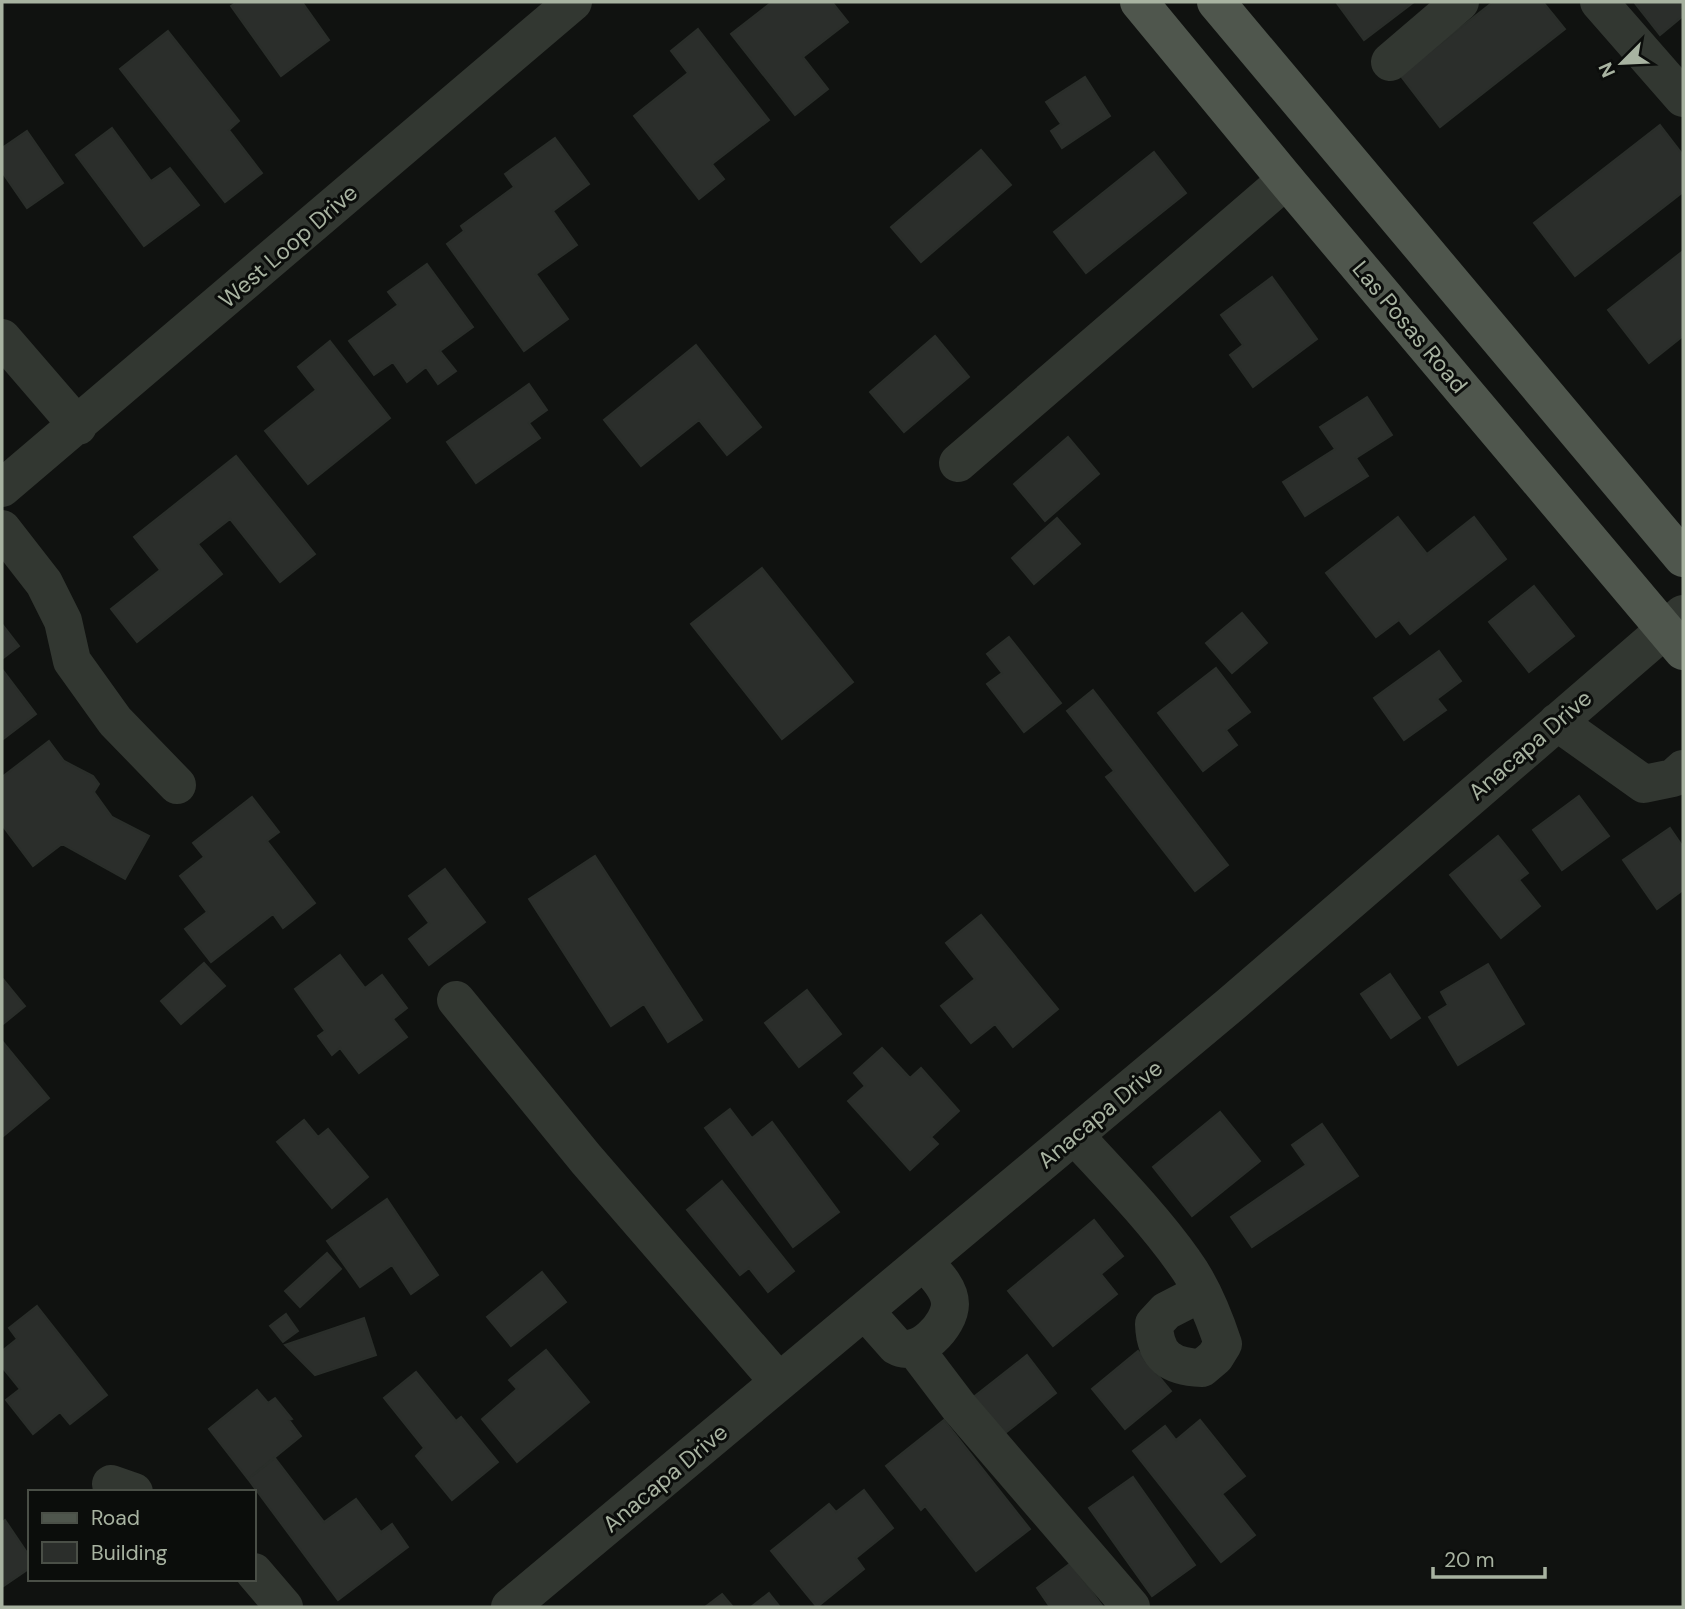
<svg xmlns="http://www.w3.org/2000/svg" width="1685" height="1609" viewBox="0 0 1685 1609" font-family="'DM Sans',sans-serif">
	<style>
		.building { fill: #2b2e2b; stroke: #2a2e2a; stroke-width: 2 }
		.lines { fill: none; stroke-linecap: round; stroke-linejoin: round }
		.minor { stroke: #323731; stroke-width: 38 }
		.major { stroke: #4f564d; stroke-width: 38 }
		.labels { text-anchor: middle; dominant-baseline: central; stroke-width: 6; stroke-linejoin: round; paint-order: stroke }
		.street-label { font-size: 23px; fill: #a8b3a1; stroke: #0b0d0b }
	</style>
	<rect width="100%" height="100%" fill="#101210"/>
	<path class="building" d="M237,2H302L329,40L281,76L231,6Z
		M772,2H832L848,22L803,57L828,89L795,115L731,34Z
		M1336,2H1414L1364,40Z
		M1493,2H1543L1565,29L1440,127L1400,75Z
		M1634,2H1683V16L1660,35Z
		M698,29L769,120L712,164L724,179L699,199L634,116L688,73L671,51Z
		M168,31L239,121L229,130L262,173L225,202L120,69Z
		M1085,77L1110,116L1062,148L1051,131L1061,124L1046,102Z
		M1660,125L1683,155V192L1575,276L1534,223Z
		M112,128L151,181L170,168L199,205L144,246L76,155Z
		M27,131L63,183L27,208L2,172V148Z
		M555,138L589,184L553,211L577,245L536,274L568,319L524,351L447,244L464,231L461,226L514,187L505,174Z
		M981,150L1011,185L921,262L891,227Z
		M1154,152L1186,193L1086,273L1054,232Z
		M1683,251V336L1649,363L1608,310Z
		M427,264L473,327L440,351L456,371L438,384L426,367L407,382L393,362L374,375L349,341L398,305L388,292Z
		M1272,277L1317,339L1253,387L1230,355L1243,345L1221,315Z
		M935,336L969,377L904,432L870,392Z
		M330,341L390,418L308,484L265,431L316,390L298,367Z
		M696,345L761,427L727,455L699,420L641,466L604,420Z
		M529,384L547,410L529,423L540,438L476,483L447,442Z
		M1367,397L1392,435L1356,458L1368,476L1305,516L1283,482L1335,449L1320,427Z
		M1068,437L1099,474L1045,521L1014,484Z
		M236,456L315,554L280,582L230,519L198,544L222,574L137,642L111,609L160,570L134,537Z
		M1398,517L1427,554L1474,517L1506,559L1410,634L1399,620L1376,637L1326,573Z
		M1057,518L1080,544L1034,584L1012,558Z
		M762,568L853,682L782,739L691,624Z
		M1534,586L1574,636L1529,672L1489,622Z
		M1242,613L1267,643L1232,673L1206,643Z
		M2,624L19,646L2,659Z
		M1009,637L1061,703L1024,732L987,684L1002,673L987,654Z
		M1439,651L1461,681L1437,699L1446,710L1404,740L1374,698Z
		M1216,668L1250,712L1226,730L1237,745L1203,771L1158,713Z
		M2,669L36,714L2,740Z
		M1093,690L1228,865L1195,891L1106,777L1114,771L1067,711Z
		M49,741L64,761L93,776L99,784L94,792L112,817L149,836L125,879L62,844L33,866L2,825V777Z
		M1579,796L1609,836L1562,870L1533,830Z
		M252,797L279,832L267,841L315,903L283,928L273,914L211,962L185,929L207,912L180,876L204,857L193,843Z
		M1670,828L1683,847V890L1657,909L1623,860Z
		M1498,836L1528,873L1519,880L1540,906L1501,938L1450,875Z
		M595,856L702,1020L668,1042L644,1004L611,1026L529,899Z
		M445,869L485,922L429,965L409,939L429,923L409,896Z
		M981,915L1058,1009L1013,1047L995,1024L971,1043L941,1006L975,979L946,943Z
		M340,955L365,988L382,975L407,1008L393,1019L407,1037L359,1073L340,1048L332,1055L318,1036L325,1031L295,989Z
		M204,963L225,986L181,1024L161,1001Z
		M1488,964L1524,1024L1458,1065L1429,1017L1448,1005L1441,992Z
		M1390,974L1420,1018L1391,1038L1361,994Z
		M2,978L25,1006L2,1025Z
		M807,990L841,1034L799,1067L765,1023Z
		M2,1041L49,1098L2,1137Z
		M882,1048L910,1078L921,1068L959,1111L931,1137L938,1144L910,1170L848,1101L865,1086L854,1073Z
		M730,1109L752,1138L772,1122L839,1212L793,1247L705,1128Z
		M1220,1112L1260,1161L1192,1216L1153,1167Z
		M304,1120L318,1137L328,1129L368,1177L332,1208L277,1142Z
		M1322,1124L1358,1176L1252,1247L1231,1217L1306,1165L1292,1145Z
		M722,1181L794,1271L768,1292L749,1268L740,1275L687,1210Z
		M387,1199L438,1275L411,1294L392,1265L360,1287L327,1241Z
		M1094,1220L1123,1256L1101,1274L1117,1294L1053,1346L1008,1291Z
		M327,1253L341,1269L300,1307L285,1291Z
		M542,1272L566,1302L511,1346L487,1317Z
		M37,1306L107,1395L70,1424L60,1412L33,1434L6,1400L20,1389L2,1367V1351L17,1339L9,1328Z
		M286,1314L298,1331L283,1342L270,1326Z
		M364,1318L376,1355L315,1375L285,1345Z
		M546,1350L589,1402L517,1462L482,1419L517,1389L509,1380Z
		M1138,1351L1171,1391L1125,1429L1092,1389Z
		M1027,1355L1056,1393L995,1441L966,1403Z
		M416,1372L456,1421L461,1417L498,1462L452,1500L416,1456L424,1448L384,1398Z
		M257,1390L268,1403L275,1398L292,1419L289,1420L301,1436L248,1479L209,1429Z
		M944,1420L1030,1529L976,1571L925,1506L921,1510L886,1466Z
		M1200,1420L1245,1476L1222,1494L1255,1535L1221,1562L1133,1451L1165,1426L1176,1440Z
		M275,1458L324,1522L356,1499L381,1532L392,1524L408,1547L338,1600L248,1479Z
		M1133,1477L1195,1565L1152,1596L1089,1508Z
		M864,1490L893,1528L856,1558L864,1569L817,1607L771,1551L829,1504L836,1512Z
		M5,1520L30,1557V1568L2,1587V1523Z
		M1071,1563L1103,1607H1050L1037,1588Z
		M769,1593L780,1607H751Z
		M722,1594L733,1607H705Z"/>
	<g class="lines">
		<path class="minor" d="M1599,2L1683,98
			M1390,62L1460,2
			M2,338L78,426
			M958,463L1286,180
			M2,488L573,2
			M2,529L44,583L63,621L72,661L115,721L177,785
			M1557,722L1644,784L1673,778L1683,769
			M456,1000L586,1159L779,1382
			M1075,1136C1111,1175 1153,1218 1184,1262C1201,1285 1214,1317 1223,1344L1215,1357L1202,1368C1171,1367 1155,1357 1154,1324L1166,1311L1201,1293
			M865,1311L896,1346C918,1359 950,1325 950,1304C950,1288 934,1273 924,1262
			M915,1349L959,1407L1131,1607
			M111,1484L134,1492
			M254,1572L284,1607
			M510,1607L1230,1005L1683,614"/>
		<path class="major" d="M1139,2L1286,180L1683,651
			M1216,2L1683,558"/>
	</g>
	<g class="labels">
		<g class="street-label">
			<text transform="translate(288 246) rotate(-41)">West Loop Drive</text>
			<text transform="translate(1410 327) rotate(50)">Las Posas Road</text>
			<text transform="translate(1530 745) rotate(-41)">Anacapa Drive</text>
			<text transform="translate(1100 1114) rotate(-40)">Anacapa Drive</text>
			<text transform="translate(665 1478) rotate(-40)">Anacapa Drive</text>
		</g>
	</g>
	<rect width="1685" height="1609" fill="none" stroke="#a8b3a1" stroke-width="7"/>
	<rect x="28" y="1490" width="228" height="91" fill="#0b0d0b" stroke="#4a4f47" stroke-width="2"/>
	<rect x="42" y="1513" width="35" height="10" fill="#4f564d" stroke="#4a4f47" stroke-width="2"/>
	<text x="91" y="1525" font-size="21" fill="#a8b3a1">Road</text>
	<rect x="42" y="1542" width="35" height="21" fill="#2b2e2b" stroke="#4a4f47" stroke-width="2"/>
	<text x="91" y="1560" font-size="21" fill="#a8b3a1">Building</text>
	<g transform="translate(1622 63) rotate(246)" stroke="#0b0d0b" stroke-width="5" paint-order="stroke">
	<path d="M0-5L12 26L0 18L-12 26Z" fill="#a8b3a1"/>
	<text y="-10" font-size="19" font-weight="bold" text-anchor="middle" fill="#a8b3a1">N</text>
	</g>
	<path d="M1433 1567v10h112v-10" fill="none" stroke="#a8b3a1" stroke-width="3.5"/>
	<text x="1444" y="1567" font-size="21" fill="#a8b3a1" stroke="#0b0d0b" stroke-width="5" paint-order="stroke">20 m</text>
</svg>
